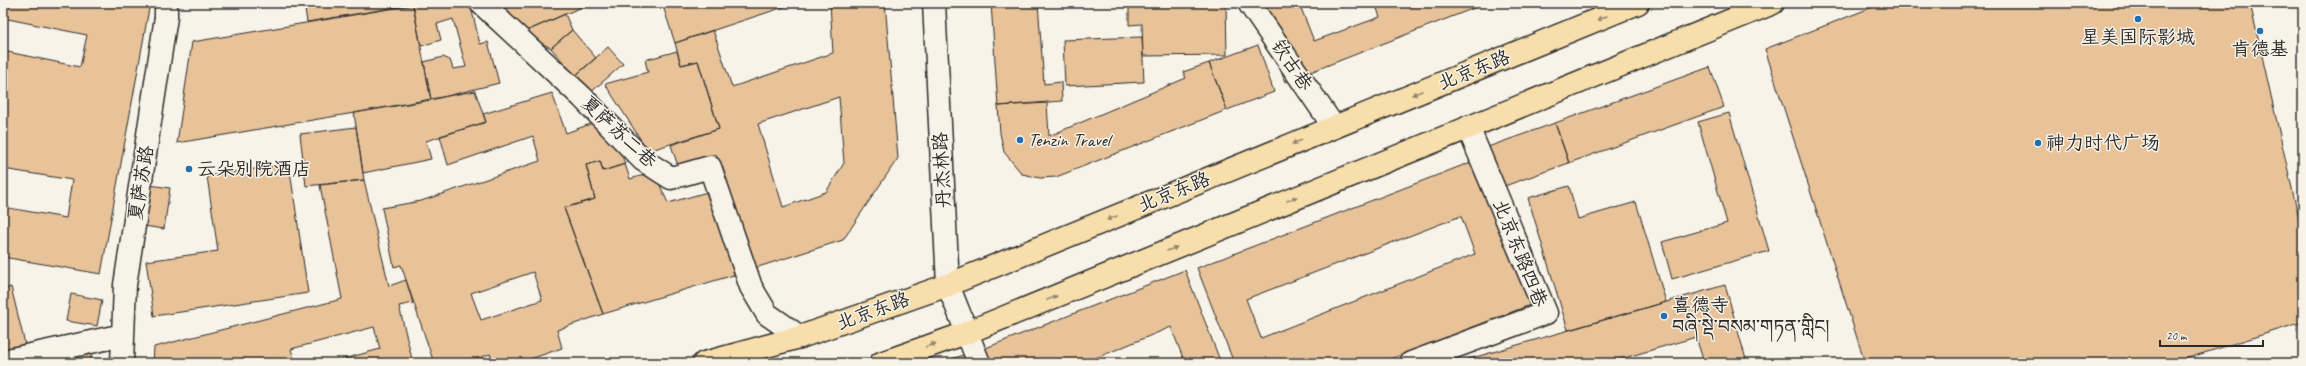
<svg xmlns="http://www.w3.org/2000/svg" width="2306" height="366" viewBox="0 0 2306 366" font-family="Caveat,'LXGW WenKai TC','Noto Serif Tibetan',sans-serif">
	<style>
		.building { fill: #e8c298; stroke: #2b2b2b; fill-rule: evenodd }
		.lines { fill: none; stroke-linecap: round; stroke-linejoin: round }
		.minor-casing { stroke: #2b2b2b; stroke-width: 25 }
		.major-casing { stroke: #2b2b2b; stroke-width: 25 }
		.minor { stroke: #f7f3e8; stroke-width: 22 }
		.major { stroke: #f8deab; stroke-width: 22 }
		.oneway { fill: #92846b }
		.poi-dot { fill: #1f6fb2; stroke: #f7f3e8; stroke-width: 1.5 }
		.labels { text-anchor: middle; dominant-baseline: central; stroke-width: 3; stroke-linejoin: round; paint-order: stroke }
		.poi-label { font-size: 19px; fill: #2b2b2b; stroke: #f7f3e8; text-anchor: start }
		.street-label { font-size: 19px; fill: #2b2b2b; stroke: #f7f3e8 }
	</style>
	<rect width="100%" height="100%" fill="#f7f3e8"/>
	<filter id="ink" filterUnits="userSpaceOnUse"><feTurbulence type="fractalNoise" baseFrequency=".025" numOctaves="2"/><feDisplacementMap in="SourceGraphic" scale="8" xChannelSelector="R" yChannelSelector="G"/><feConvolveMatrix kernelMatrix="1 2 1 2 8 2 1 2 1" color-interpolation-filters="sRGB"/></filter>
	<g filter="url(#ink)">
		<path class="building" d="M3,3H150L101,274L3,257V207L66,218L72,180L3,169V51L80,67L87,35L3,18Z
			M304,3H422L307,22Z
			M422,3H470L480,44L488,42L499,83L431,100L424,62L443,57L450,60L453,69L466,67L453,19L437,24L441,40L421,46L413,5Z
			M503,3H591L522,33Z
			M662,3H796L675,43Z
			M830,3H885L898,158L843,240L755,268L716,154L678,166L671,145L719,129L698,61L681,65L675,43L713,30L732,87L833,53ZM839,97L844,163L826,192L783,207L758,124Z
			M991,3H1038L1044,84L1061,82L1062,101L998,106Z
			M1129,3H1226L1227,55L1143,56L1142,24L1129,25Z
			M1255,3H1299L1314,41L1380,17L1375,3H1487L1285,82Z
			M1883,3H2250L2303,237V322L2172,363H1865L1765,49Z
			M413,5L431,100L177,143L192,42Z
			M565,14L572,30L551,48L522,33Z
			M572,30L596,58L575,76L551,48Z
			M1142,37L1144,82L1065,86L1063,40Z
			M1258,45L1274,92L1227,110L1209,63Z
			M608,47L623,64L590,93L575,76Z
			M677,51L681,65L698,61L719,129L648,151L605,84L648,72L645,60Z
			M1209,63L1227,110L1056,177L1040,178L1022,174L1004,152L1000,133L998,106L1047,103L1049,136L1186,78L1183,72Z
			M1710,67L1724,107L1569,163L1555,123Z
			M475,91L486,122L426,141L431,159L363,173L354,113Z
			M552,93L566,133L593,123L620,150L625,164L603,171L600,161L586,165L595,199L564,208L603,314L557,330L562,348L519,363H493L490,354L465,363H434L401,265L394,267L382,208L421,201L540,161L533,136L448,165L440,136L486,122L483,114ZM533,272L542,300L481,320L471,293Z
			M1729,113L1769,251L1672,279L1662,242L1727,223L1698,122Z
			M1555,123L1569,163L1499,188L1485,148Z
			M356,127L364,180L306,186L300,134Z
			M1479,159L1535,303L1380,363H1234L1197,268ZM1461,216L1475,254L1261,338L1246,299Z
			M600,161L603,171L625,164L630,179L654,172L668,203L711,191L737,274L603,314L564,208L595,199L586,165Z
			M289,164L308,293L154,316L146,261L218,251L207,176Z
			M364,180L389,286L406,280L413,303L399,306L413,363H329L380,349L374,327L291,349L295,363H153L154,347L342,299L320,185Z
			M150,185L170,188L164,229L144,226Z
			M1569,186L1578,219L1636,202L1666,302L1568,330L1528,198Z
			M1185,270L1221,363H1185L1171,327L1084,363H983L978,351Z
			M1725,285L1747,363H1704L1696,337L1607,363H1455Z
			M11,287L25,344L3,350V289Z
			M71,294L102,300L97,326L66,321Z
			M89,349L93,363H30Z
			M974,352L978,363H938Z"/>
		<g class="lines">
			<defs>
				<path id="minor" d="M481,3L582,97L643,160L671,178L710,167L751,287L767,314L800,337
					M934,3L948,285L979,363
					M1249,3L1334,127
					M3,361L123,335
					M122,363L125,285L166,17V3
					M1411,363L1546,313L1468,127"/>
				<path id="major" d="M704,363L800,337L948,285L1638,3
					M881,363L966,333L1773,3"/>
			</defs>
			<use href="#minor" class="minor-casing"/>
			<use href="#major" class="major-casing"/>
			<use href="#minor" class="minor"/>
			<use href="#major" class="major"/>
		</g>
		<defs><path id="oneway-solid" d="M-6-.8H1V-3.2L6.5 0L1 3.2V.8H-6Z"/></defs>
		<g class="oneway">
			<use href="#oneway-solid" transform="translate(1602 18) rotate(158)"/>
			<use href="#oneway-solid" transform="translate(1417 93) rotate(158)"/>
			<use href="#oneway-solid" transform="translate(1297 142) rotate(158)"/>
			<use href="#oneway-solid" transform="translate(1292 199) rotate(-22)"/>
			<use href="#oneway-solid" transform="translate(1112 218) rotate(158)"/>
			<use href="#oneway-solid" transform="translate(1172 249) rotate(-22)"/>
			<use href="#oneway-solid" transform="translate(1052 298) rotate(-22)"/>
			<use href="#oneway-solid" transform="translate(931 345) rotate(-19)"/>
		</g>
	</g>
	<g class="poi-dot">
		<circle cx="2138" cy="19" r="4"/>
		<circle cx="2260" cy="31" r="4"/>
		<circle cx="1020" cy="140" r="4"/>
		<circle cx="2038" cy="143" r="4"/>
		<circle cx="189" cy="169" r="4"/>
		<circle cx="1664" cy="316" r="4"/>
	</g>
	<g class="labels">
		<g class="poi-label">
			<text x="2138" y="37" text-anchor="middle">星美国际影城</text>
			<text x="2260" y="49" text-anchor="middle">肯德基</text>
			<text x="1028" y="140">Tenzin Travel</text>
			<text x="2046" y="143">神力时代广场</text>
			<text x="197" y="169">云朵别院酒店</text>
			<text x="1672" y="305">喜德寺<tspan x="1672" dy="22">བཞི་སྡེ་བསམ་གཏན་གླིང།</tspan></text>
		</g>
		<g class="street-label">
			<text transform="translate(1292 65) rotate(56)">钦古巷</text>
			<text transform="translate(1474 70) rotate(-22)">北京东路</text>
			<text transform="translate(619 132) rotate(43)">夏萨苏二巷</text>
			<text transform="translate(942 170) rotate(-93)">丹杰林路</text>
			<text transform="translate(141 183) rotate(-81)">夏萨苏路</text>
			<text transform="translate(1174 192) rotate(-22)">北京东路</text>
			<text transform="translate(1520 253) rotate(68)">北京东路四巷</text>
			<text transform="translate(873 311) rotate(-20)">北京东路</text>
		</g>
	</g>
	<rect width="2306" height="366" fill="none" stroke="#f7f3e8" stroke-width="16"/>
	<rect x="8" y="8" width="2290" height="350" fill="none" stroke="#2b2b2b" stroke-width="1.5" filter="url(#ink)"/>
	<path d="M2160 340v6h103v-6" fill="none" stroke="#2b2b2b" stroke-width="2"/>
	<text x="2166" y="340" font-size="12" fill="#2b2b2b" stroke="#f7f3e8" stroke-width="3" paint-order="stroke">20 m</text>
</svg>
